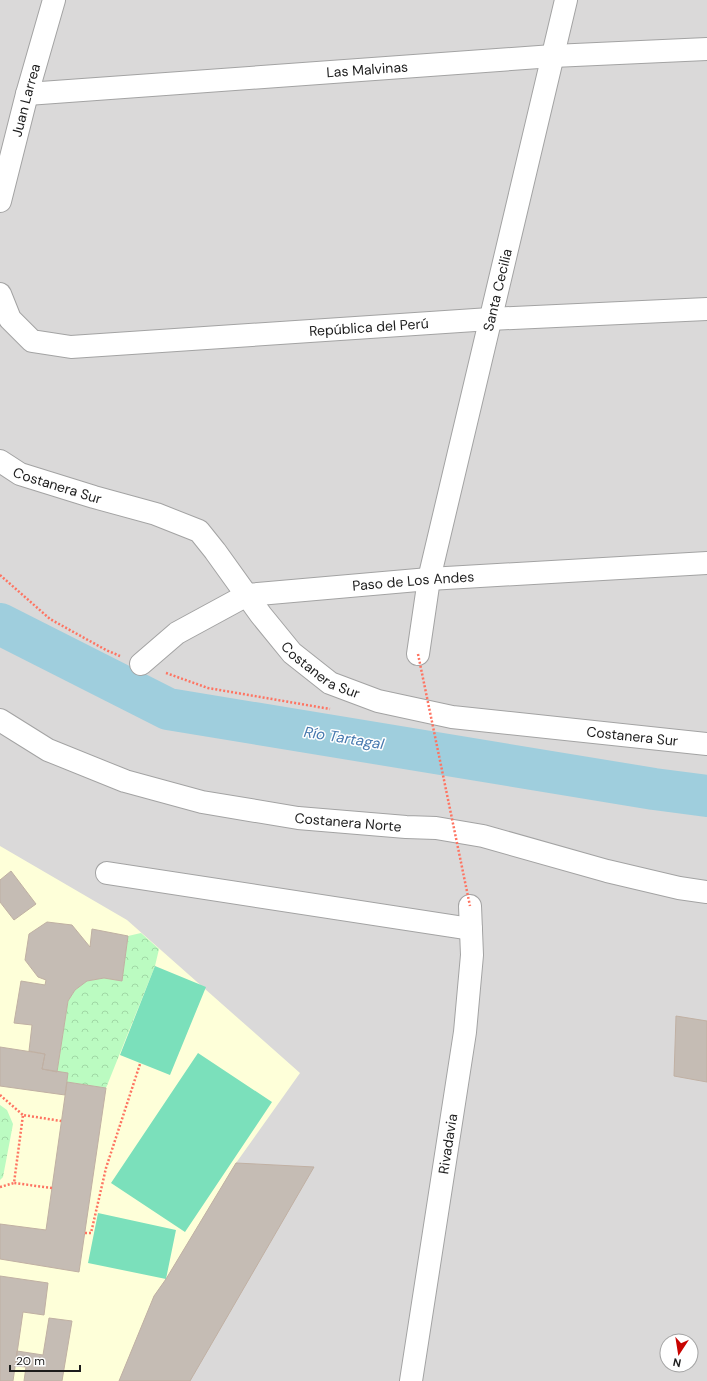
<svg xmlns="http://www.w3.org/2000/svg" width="707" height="1381" viewBox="0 0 707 1381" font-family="'DM Sans',sans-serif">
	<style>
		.residential { fill: #dad9d9; fill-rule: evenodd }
		.education { fill: #feffd9 }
		.park { fill: url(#park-crowns) }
		.pitch { fill: #7be0bb }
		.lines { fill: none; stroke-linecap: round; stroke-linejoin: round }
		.river { stroke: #9fcedd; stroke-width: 42 }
		.building { fill: #c5bcb4; stroke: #c0b0a3 }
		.minor-casing { stroke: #a3a3a3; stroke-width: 24 }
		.path { stroke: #fe7462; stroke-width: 2.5; stroke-dasharray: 2 2; stroke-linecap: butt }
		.minor { stroke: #fff; stroke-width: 22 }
		.path-bridge { stroke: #fe7462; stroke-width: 2.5; stroke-dasharray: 2 2; stroke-linecap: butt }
		.labels { text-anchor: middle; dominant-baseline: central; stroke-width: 3; stroke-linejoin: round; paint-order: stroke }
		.street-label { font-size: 14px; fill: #1c1c1c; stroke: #fff }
		.water-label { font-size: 15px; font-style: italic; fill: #4678ae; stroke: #fff }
	</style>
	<defs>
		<pattern id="park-crowns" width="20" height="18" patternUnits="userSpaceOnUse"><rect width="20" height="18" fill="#bbfbc1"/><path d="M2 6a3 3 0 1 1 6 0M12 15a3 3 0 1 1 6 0" fill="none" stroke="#a0d7a5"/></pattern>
	</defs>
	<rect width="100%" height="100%" fill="#eeeae1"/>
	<path class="residential" d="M0,0H707V1381H0ZM667,1341H691V1365H667Z"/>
	<path class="education" d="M0,846L127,920L300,1073L236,1163L166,1279L154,1296L119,1381H0Z"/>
	<path class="park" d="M141,933L159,949L155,966L106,1088L67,1082L57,1072L68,1001L75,990L87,981L104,978L122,981L128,936Z
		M0,1105L7,1110L13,1124L3,1177L0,1180Z"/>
	<path class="pitch" d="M155,966L206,987L170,1075L120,1055Z
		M198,1053L272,1102L185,1232L111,1183Z
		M98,1213L176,1230L166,1279L88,1263Z"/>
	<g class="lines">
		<path class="river" d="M0,624L168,709L654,789L707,796"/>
	</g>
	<path class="building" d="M11,871L36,904L14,920L0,902V880Z
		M47,922L72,925L90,947L92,929L128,936L122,981L104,978L87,981L75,990L68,1001L57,1072L42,1069L45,1054L29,1051L32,1025L14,1023L21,981L45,985L46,980L38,977L25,960L29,934Z
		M676,1016L707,1021V1082L674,1076Z
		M0,1047L45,1054L42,1069L68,1073L65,1095L0,1086Z
		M67,1082L106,1088L79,1272L0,1259V1224L46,1230Z
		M236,1163L314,1167L190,1381H119L154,1296L166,1279Z
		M0,1276L48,1283L44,1315L23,1312L13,1381H0Z
		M49,1318L72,1321L62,1381H24L26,1367L15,1366L17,1351L43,1355Z"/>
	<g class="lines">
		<defs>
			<g id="minor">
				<path id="s1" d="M27,94L553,56L707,49"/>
				<path id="s2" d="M0,201L27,94L54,0"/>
				<path id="s3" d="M0,294L10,319L32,341L71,347L490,319L707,309"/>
				<path id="s4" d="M0,461L20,474L94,497L156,514L199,531L215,551L261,615L292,653L330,683L378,701L452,717L707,744"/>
				<path id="s5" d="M418,654L429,579L566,0"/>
				<path id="s6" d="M141,664L177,633L247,595L429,579L707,563"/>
				<path id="s7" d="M0,720L48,750L125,781L202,802L298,818L406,827L436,828L483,836L607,871L679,888L707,892"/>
				<path d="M107,873L471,929"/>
				<path id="s8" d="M411,1381L465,1032L472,955L470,906"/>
			</g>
		</defs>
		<use href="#minor" class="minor-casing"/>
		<path class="path" d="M0,575L50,619L106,650L120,656
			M166,673L208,688L330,709
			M0,1095L23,1115
			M0,1187L14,1183
			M52,1188L14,1183L23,1115L61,1121
			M85,1233H91L106,1168L140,1064"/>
		<use href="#minor" class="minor"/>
		<path class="path-bridge" d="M418,654L470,906"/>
	</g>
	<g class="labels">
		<g class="street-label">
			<text stroke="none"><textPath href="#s1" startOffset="341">Las Malvinas</textPath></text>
			<text stroke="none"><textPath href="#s2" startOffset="104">Juan Larrea</textPath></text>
			<text stroke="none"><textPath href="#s5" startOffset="373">Santa Cecilia</textPath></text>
			<text stroke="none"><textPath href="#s3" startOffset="396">República del Perú</textPath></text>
			<text stroke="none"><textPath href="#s4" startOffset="63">Costanera Sur</textPath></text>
			<text stroke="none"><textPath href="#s6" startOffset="294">Paso de Los Andes</textPath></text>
			<text stroke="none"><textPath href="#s4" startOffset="399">Costanera Sur</textPath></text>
			<text stroke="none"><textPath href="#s4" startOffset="722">Costanera Sur</textPath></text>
			<text stroke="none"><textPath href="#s7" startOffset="367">Costanera Norte</textPath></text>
			<text stroke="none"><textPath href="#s8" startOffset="240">Rivadavia</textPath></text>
		</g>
		<g class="water-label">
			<text transform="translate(344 738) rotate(9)">Río Tartagal</text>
		</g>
	</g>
	<g transform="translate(679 1353) rotate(192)"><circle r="19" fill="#ffffff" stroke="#a4a4a4"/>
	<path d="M0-3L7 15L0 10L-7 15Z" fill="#c80300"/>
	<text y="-6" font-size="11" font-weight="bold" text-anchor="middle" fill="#1c1c1c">N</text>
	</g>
	<path d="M10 1365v6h70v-6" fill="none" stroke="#1c1c1c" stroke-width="2"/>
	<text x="16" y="1365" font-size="12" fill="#1c1c1c" stroke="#ffffff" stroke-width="3" paint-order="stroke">20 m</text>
</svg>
